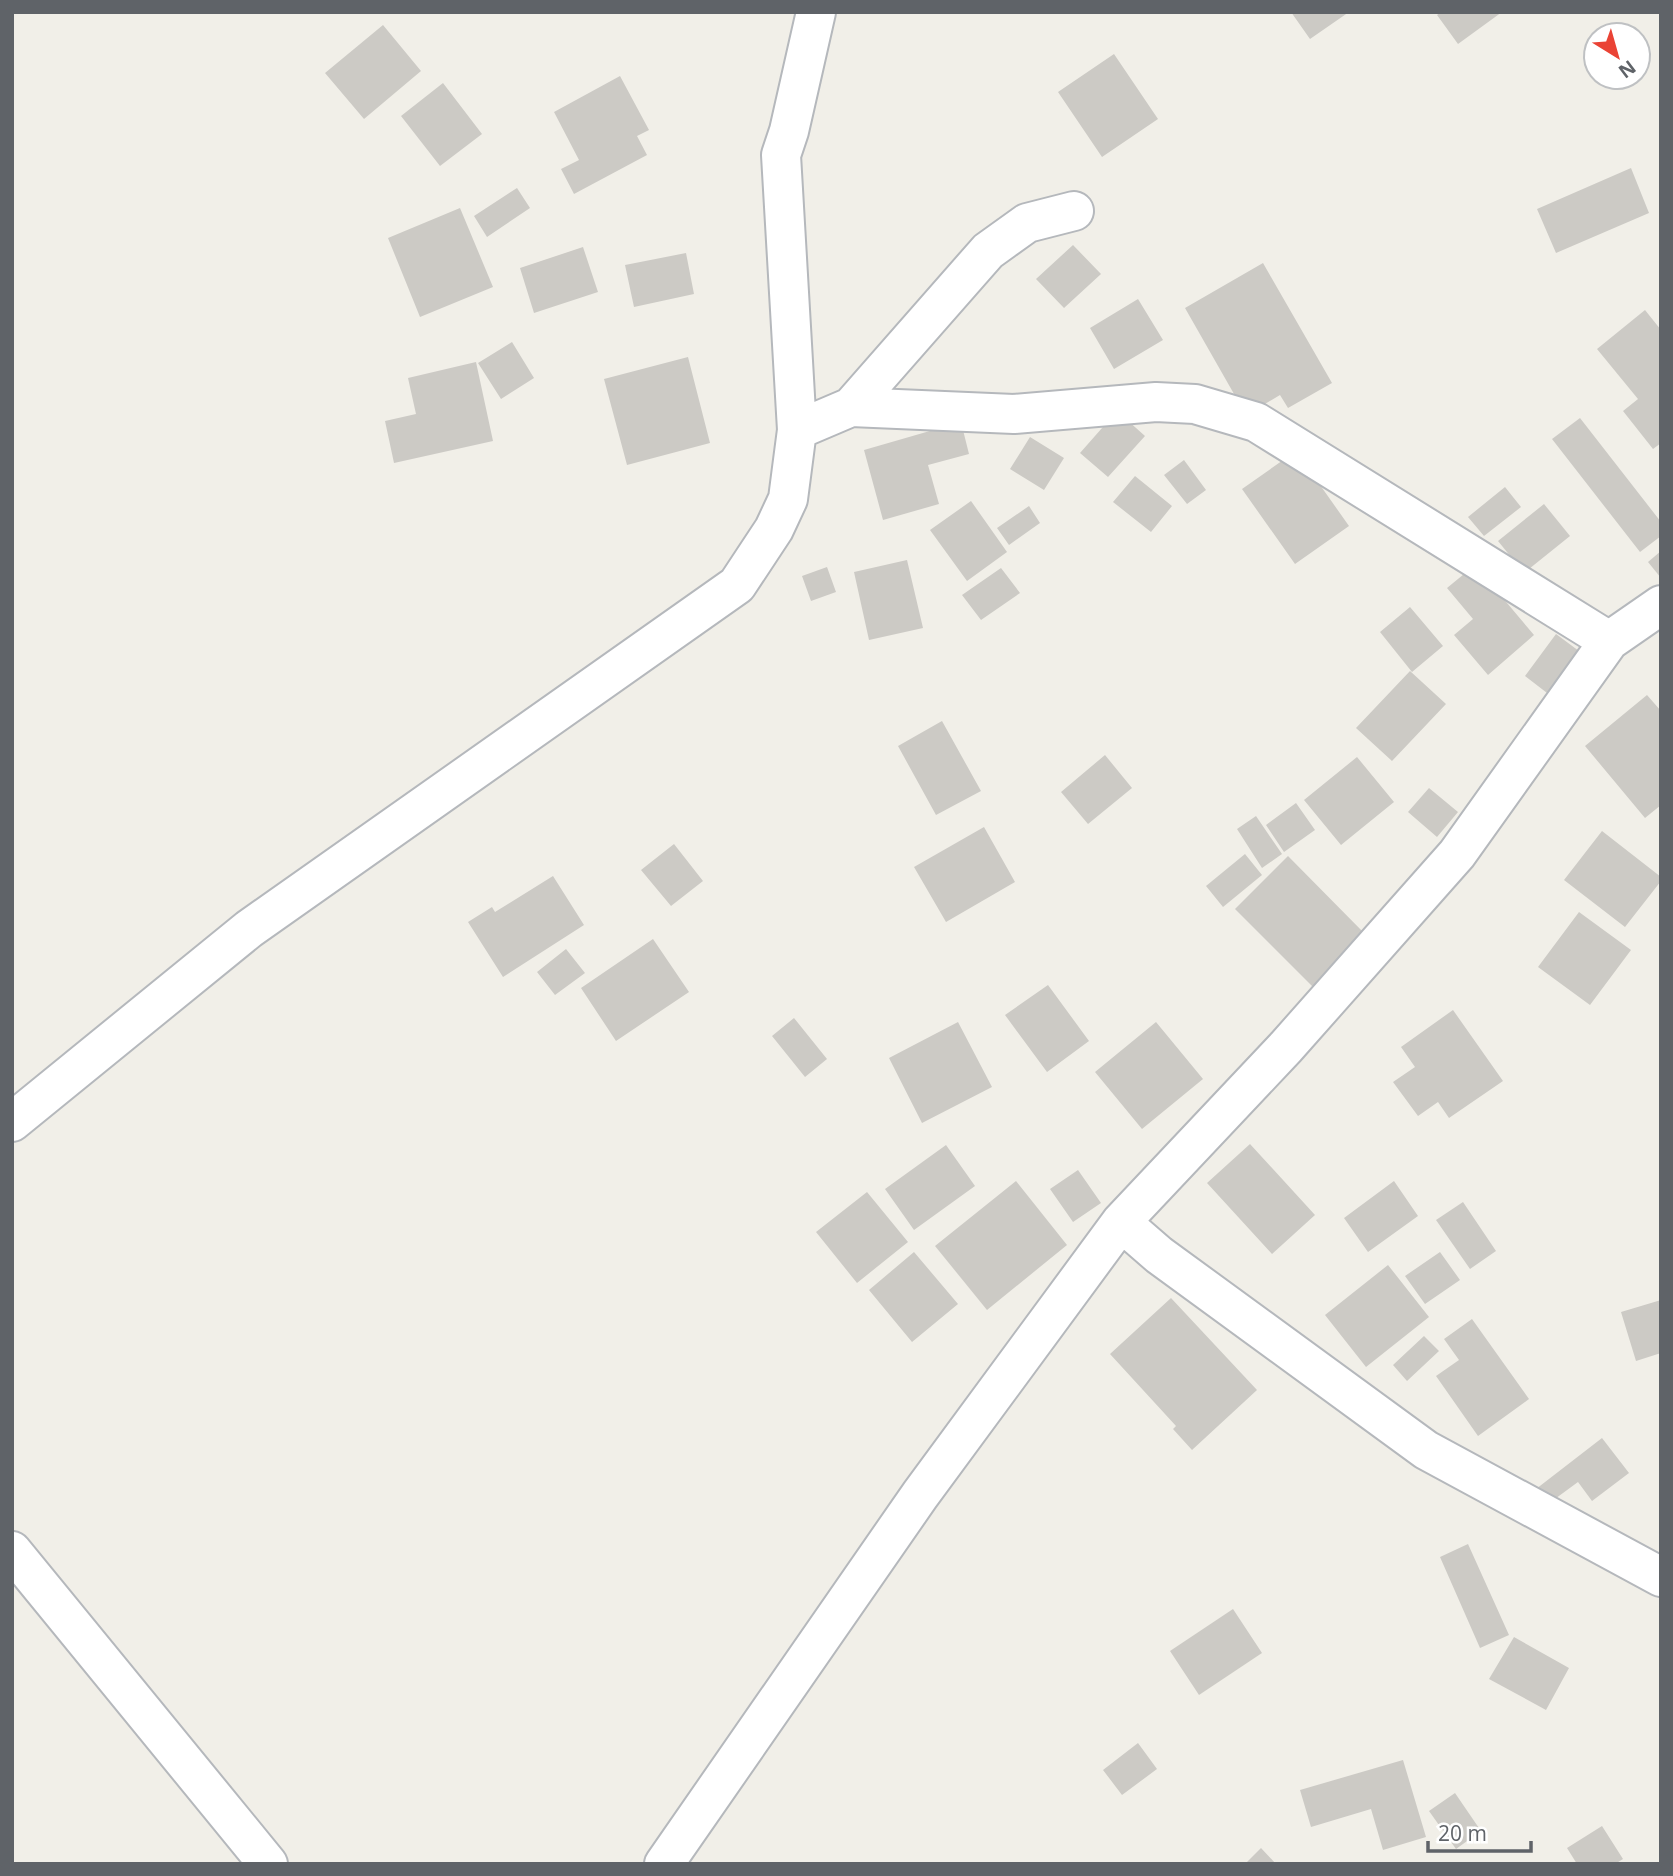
<svg xmlns="http://www.w3.org/2000/svg" width="1673" height="1876" viewBox="0 0 1673 1876" font-family="'Open Sans',sans-serif">
	<style>
		.building { fill: #cccac5 }
		.lines { fill: none; stroke-linecap: round; stroke-linejoin: round }
		.minor-casing { stroke: #b5b8bc; stroke-width: 42 }
		.minor { stroke: #fff; stroke-width: 38 }
	</style>
	<rect width="100%" height="100%" fill="#f1efe8"/>
	<path class="building" d="M1291,12H1349L1310,39Z
		M1441,12H1502L1458,44L1437,15Z
		M383,25L421,71L364,119L325,73Z
		M1114,54L1158,119L1102,157L1058,92Z
		M620,76L649,130L637,136L647,155L574,194L561,169L579,160L554,112Z
		M443,83L482,134L440,166L401,116Z
		M1631,168L1649,213L1556,253L1537,209Z
		M517,188L530,208L487,237L474,216Z
		M460,208L493,287L420,317L388,238Z
		M1073,245L1101,274L1064,308L1036,279Z
		M583,247L598,292L534,313L520,268Z
		M686,253L694,294L634,307L625,265Z
		M1263,263L1332,383L1288,408L1280,395L1246,415L1185,308Z
		M1138,299L1163,340L1114,369L1090,328Z
		M1645,310L1661,330V443L1653,449L1623,411L1638,399L1597,349Z
		M512,342L534,378L501,399L478,363Z
		M688,357L710,443L627,465L604,379Z
		M476,362L493,441L394,463L385,421L416,414L408,378Z
		M1117,411L1145,436L1108,477L1080,453Z
		M1580,418L1661,522V536L1640,552L1552,439Z
		M961,422L969,454L928,465L939,504L883,520L864,450Z
		M1030,437L1064,458L1044,490L1010,469Z
		M1296,451L1349,526L1295,564L1242,489Z
		M1184,460L1206,490L1187,504L1164,475Z
		M1135,476L1172,506L1151,532L1113,502Z
		M1505,487L1521,507L1484,536L1468,517Z
		M971,501L1007,552L967,581L930,530Z
		M1544,504L1570,536L1524,573L1498,541Z
		M1029,506L1040,523L1009,545L997,528Z
		M1661,551V578L1648,562Z
		M907,560L923,628L869,640L854,572Z
		M1475,565L1534,635L1488,675L1454,635L1473,619L1447,588Z
		M827,567L836,592L811,601L802,576Z
		M1001,568L1020,593L981,620L962,595Z
		M1410,607L1443,646L1412,672L1380,632Z
		M1556,634L1583,654L1551,696L1525,676Z
		M1410,671L1446,704L1392,761L1356,728Z
		M1647,695L1661,711V805L1645,818L1585,746Z
		M942,721L981,791L936,815L898,746Z
		M1105,755L1132,788L1088,824L1061,792Z
		M1357,757L1394,802L1341,845L1304,800Z
		M1429,788L1458,812L1437,837L1408,812Z
		M1296,803L1315,830L1284,852L1266,825Z
		M1256,816L1282,854L1262,868L1237,829Z
		M984,827L1015,882L946,922L914,867Z
		M1602,831L1661,877V881L1625,927L1564,880Z
		M674,844L703,881L671,906L641,870Z
		M1245,854L1262,875L1223,907L1206,886Z
		M1288,856L1366,935L1313,987L1235,909Z
		M553,876L584,925L503,977L468,922L492,907L495,912Z
		M1579,912L1631,950L1590,1005L1538,967Z
		M653,939L689,992L616,1041L581,988Z
		M566,949L585,973L555,995L537,972Z
		M1048,985L1089,1041L1047,1072L1005,1015Z
		M1453,1010L1503,1081L1449,1118L1438,1102L1418,1116L1393,1082L1415,1067L1401,1047Z
		M794,1018L827,1059L805,1077L772,1036Z
		M958,1022L992,1087L922,1123L889,1058Z
		M1156,1022L1203,1079L1142,1129L1095,1072Z
		M1250,1144L1315,1215L1272,1254L1207,1183Z
		M946,1145L975,1186L914,1230L885,1189Z
		M1078,1170L1101,1203L1073,1222L1050,1189Z
		M1016,1181L1067,1245L987,1310L935,1246Z
		M1394,1181L1418,1216L1368,1252L1344,1218Z
		M867,1192L908,1242L857,1283L816,1232Z
		M1463,1202L1496,1251L1470,1269L1436,1220Z
		M914,1252L958,1304L912,1342L869,1290Z
		M1440,1252L1460,1280L1425,1304L1405,1276Z
		M1388,1265L1429,1317L1366,1367L1325,1315Z
		M1171,1298L1257,1390L1192,1450L1173,1429L1176,1426L1110,1354Z
		M1661,1300V1353L1636,1361L1621,1312Z
		M1472,1319L1529,1399L1478,1436L1436,1376L1459,1360L1444,1339Z
		M1424,1336L1439,1351L1407,1381L1393,1365Z
		M1602,1438L1629,1473L1592,1501L1578,1482L1548,1504L1536,1489Z
		M1468,1544L1509,1635L1480,1648L1440,1557Z
		M1233,1609L1262,1653L1199,1695L1170,1651Z
		M1514,1637L1569,1668L1546,1710L1489,1679Z
		M1138,1743L1157,1769L1122,1795L1103,1770Z
		M1403,1760L1426,1837L1383,1850L1371,1809L1311,1827L1300,1790Z
		M1455,1793L1481,1831L1456,1849L1429,1811Z
		M1602,1826L1623,1859L1615,1864H1577L1567,1848Z
		M1261,1848L1276,1864H1245Z"/>
	<g class="lines">
		<defs>
			<path id="minor" d="M851,407L988,251L1027,223L1074,211
				M797,430L781,155L789,131L816,12
				M12,1122L249,929L737,585L774,529L788,499L797,430L851,407L1014,414L1156,402L1195,404L1256,422L1609,641
				M1121,1222L1159,1255L1426,1450L1661,1577
				M12,1551L268,1864
				M664,1864L920,1495L1121,1222L1286,1047L1457,854L1609,641L1661,605"/>
		</defs>
		<use href="#minor" class="minor-casing"/>
		<use href="#minor" class="minor"/>
	</g>
	<rect width="1673" height="1876" fill="none" stroke="#5f6368" stroke-width="28"/>
	<g transform="translate(1617 56) rotate(143)"><circle r="33" fill="#ffffff" stroke="#bfc1c3" stroke-width="2"/>
	<path d="M0-5L12 26L0 18L-12 26Z" fill="#ea4335"/>
	<text y="-10" font-size="19" font-weight="bold" text-anchor="middle" fill="#5f6368">N</text>
	</g>
	<path d="M1428 1841v10h103v-10" fill="none" stroke="#5f6368" stroke-width="3.5"/>
	<text x="1438" y="1841" font-size="21" fill="#5f6368" stroke="#ffffff" stroke-width="5" paint-order="stroke">20 m</text>
</svg>
